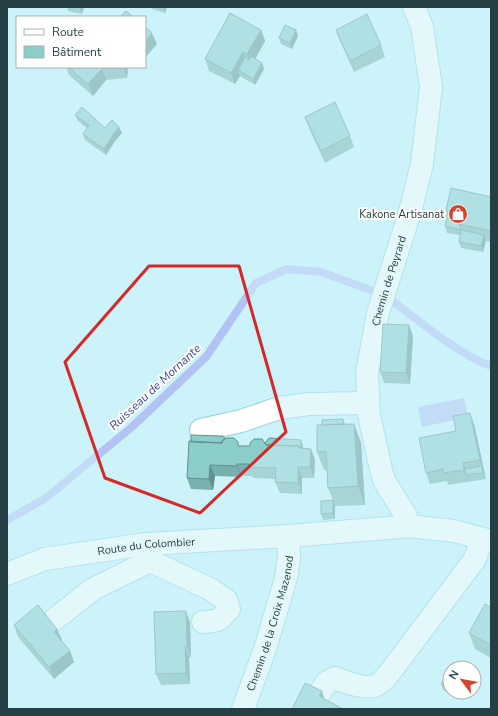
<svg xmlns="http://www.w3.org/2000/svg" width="498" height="716" viewBox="0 0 498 716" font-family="'Nunito Sans',sans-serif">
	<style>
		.water { fill: #b3c2f4 }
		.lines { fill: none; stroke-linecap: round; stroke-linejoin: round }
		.stream { stroke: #b3c2f4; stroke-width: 8 }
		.minor-casing { stroke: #90d0dc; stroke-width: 24 }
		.minor { stroke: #fff; stroke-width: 22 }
		.wall { fill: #78b0ad }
		.shaded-wall { fill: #61908d }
		.building { fill: #8bcdc9; stroke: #61908d }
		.marked { fill: none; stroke: #d62828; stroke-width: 3; stroke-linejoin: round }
		.labels { text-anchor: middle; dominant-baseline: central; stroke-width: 4; stroke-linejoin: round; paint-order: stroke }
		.poi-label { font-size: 11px; fill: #253f44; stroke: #fff; text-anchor: end }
		.street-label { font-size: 11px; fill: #253f44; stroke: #fff }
		.water-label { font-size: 12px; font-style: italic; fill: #3646a3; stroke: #fff }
	</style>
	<rect width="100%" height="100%" fill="#cdf3fa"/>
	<path class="water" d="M464,398L468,417L422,427L418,407Z"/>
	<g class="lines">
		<path class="stream" d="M394,302C422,323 458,354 491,366
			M7,520L46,498L133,426L206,357L256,283L287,269L321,272L376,292"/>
		<defs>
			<g id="minor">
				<path d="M201,430L241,421L279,408L309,404L368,403"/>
				<path id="s1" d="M408,526L405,514L385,482L382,474L369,415L367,373L378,313L410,212L422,164L431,87L422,27L414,7"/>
				<path d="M150,561L210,589L226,600L229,609C219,621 218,621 203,622"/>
				<path id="s2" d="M7,574L45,559L146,544L288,536L388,528L408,526L454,531L491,541"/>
				<path d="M55,619L93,589L150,561L146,544"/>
				<path d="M318,695L327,682L335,678C345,682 368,691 378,684C382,682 385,678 388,675L475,559L482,539"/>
				<path id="s3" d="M243,709L265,649L286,578L289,558L288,536"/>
			</g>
		</defs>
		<use href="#minor" class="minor-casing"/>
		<use href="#minor" class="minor"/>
	</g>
	<path class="wall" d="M67,7H84L82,14L68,11Z
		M152,7H167L165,13L152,9Z
		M261,30L265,41L255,59L264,69L255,85L240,76L235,84L209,71L205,59Z
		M296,30L298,36L292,49L281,44L279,38Z
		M336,30L381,45L385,57L354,72L340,41Z
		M66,67H128L127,78L106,80L93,96L69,75Z
		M75,115L105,128L122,133L115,141L106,155L85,140L83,134L87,128L78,121Z
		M305,117L350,136L354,147L325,163L309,128Z
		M491,197V242L486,241L483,252L461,248L459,242L460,235L447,233L445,226L447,215L446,210Z
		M413,336L410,384L384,383L380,372Z
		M343,419L345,424H354L361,443L365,505L335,506V519L323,520L321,514L333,500L328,488L327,470H324L317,452L322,425Z
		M474,424L486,479L448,485L447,481L430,484L426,473L456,431Z
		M225,439L239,446H250L301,440L303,446V448L311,449L315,460L314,478H302V494L280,493L275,482L276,479L253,478L252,476H241V477L215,476L213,490L191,489L187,478Z
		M491,607V658L475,649L469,633Z
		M190,622L191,657L189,658L190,684L161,685L156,674Z
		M14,625L57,629L62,640L61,641L70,651L74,662L54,679L18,637Z
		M449,669V693L443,690L441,684Z"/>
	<path class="shaded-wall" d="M80,7H84L82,14L80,8Z
		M163,7H167L165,13Z
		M261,30L265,41L251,66L247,54Z
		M296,30L298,36L292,49L290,43Z
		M152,33L157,44L145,58V42Z
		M243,52L247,63L238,70L240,76L235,84L231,73Z
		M262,63L264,69L255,85L253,79Z
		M123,67H128L127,78Z
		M102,69L106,80L93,96L88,84Z
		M119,127L122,133L115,141L106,155L104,149L113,135Z
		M484,235L486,241L483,252L481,246Z
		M409,325L413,336L410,384L406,373Z
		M470,413L474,424L486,479L480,460Z
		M354,424L361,443L365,505L358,486Z
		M301,440L303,446V459L299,448Z
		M311,449L315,460L314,478L310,467Z
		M463,463L468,475H466L468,481L464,470Z
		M237,464L241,476V477L237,466Z
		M210,465L215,476L213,490L209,479Z
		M298,467L302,478V494L298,483Z
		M333,500L335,506V519L333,513Z
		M186,611L190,622L191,657L187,646Z
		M57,629L62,640L58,644L54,632Z
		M185,646L189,658L190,684L186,673Z
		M70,651L74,662L54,679L49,667Z
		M450,681V691L449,693L447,687Z
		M322,691L326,703L319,696Z"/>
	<path class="building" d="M126,11L133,17H120Z
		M230,13L261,30L247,54L243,52L231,73L205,59Z
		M367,14L381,45L350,61L336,30Z
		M285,25L296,30L290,43L279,38Z
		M145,27L152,33L145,42Z
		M251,56L262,63L253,79L238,70L245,57L249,60Z
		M68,67H121L102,69L88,84Z
		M335,102L350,136L321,151L305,117Z
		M82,107L105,128L112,120L119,127L113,135L104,149L83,134L89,125L75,115Z
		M451,188L491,197V231L459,224L461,213L446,210Z
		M447,215L460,218L459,224L461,230L445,226Z
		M461,230L484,235L481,246L459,242Z
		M383,324L409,325L406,373L380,372Z
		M470,413L480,460L463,463L464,470L444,473L443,469L426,473L419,438L456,431L453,416Z
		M343,419L344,424L322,425V420Z
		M354,424L358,486L328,488L326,451L317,452V425Z
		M191,435L223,436L225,439L222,441V443L191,442Z
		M226,438H234L238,442V446H250V443L254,439H262L266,445L299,446V448L311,449L310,467H298V483L275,482L276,468L249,467V464H237V466L210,465L209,479L187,478L189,441L222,443V441Z
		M269,438L301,440V448H299V446L266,445L265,443Z
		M482,466L483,473L466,475L465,469Z
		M333,500V513L321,514V501Z
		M485,604L491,607V645L469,633Z
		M38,605L57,629L54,632L70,651L49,667L14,625Z
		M186,611L187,646H185L186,673L156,674L154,612Z
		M449,669H450V681L447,687L441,684Z
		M305,683L322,691L319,696L343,709H292Z"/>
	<path d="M0 0H498V716H0ZM149,266H239L286,432L200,513L105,478L65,362Z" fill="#cdf3fa" fill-opacity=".55" fill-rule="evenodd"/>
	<path class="marked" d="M149,266H239L286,432L200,513L105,478L65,362Z"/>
	<defs>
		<symbol id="shop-disc" viewBox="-11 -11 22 22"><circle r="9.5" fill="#d24631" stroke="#fff"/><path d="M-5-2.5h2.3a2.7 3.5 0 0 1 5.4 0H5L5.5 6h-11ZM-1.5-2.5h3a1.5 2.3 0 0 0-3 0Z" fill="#fff"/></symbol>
	</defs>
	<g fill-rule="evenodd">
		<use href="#shop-disc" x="447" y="203" width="22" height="22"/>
	</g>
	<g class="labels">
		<g class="poi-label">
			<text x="444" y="214">Kakone Artisanat</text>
		</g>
		<g class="street-label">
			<text stroke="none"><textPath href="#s1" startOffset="256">Chemin de Peyrard</textPath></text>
			<text stroke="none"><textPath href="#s2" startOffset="143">Route du Colombier</textPath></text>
			<text stroke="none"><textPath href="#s3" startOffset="90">Chemin de la Croix Mazenod</textPath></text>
		</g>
		<g class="water-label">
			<text transform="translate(155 387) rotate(-43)">Ruisseau de Mornante</text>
		</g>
	</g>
	<rect width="498" height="716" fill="none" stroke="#253f44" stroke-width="16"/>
	<rect x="16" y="16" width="130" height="52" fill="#ffffff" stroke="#a8b2b4"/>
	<rect x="24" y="29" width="20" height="6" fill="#ffffff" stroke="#a8b2b4"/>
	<text x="52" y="36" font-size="12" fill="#253f44">Route</text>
	<rect x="24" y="46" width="20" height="12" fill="#8bcdc9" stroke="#a8b2b4"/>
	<text x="52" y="56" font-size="12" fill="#253f44">Bâtiment</text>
	<g transform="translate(462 680) rotate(302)"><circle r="19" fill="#ffffff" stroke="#a8b2b4"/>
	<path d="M0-3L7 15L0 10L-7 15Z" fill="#d24631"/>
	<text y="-6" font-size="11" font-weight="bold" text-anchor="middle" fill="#253f44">N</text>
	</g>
</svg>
